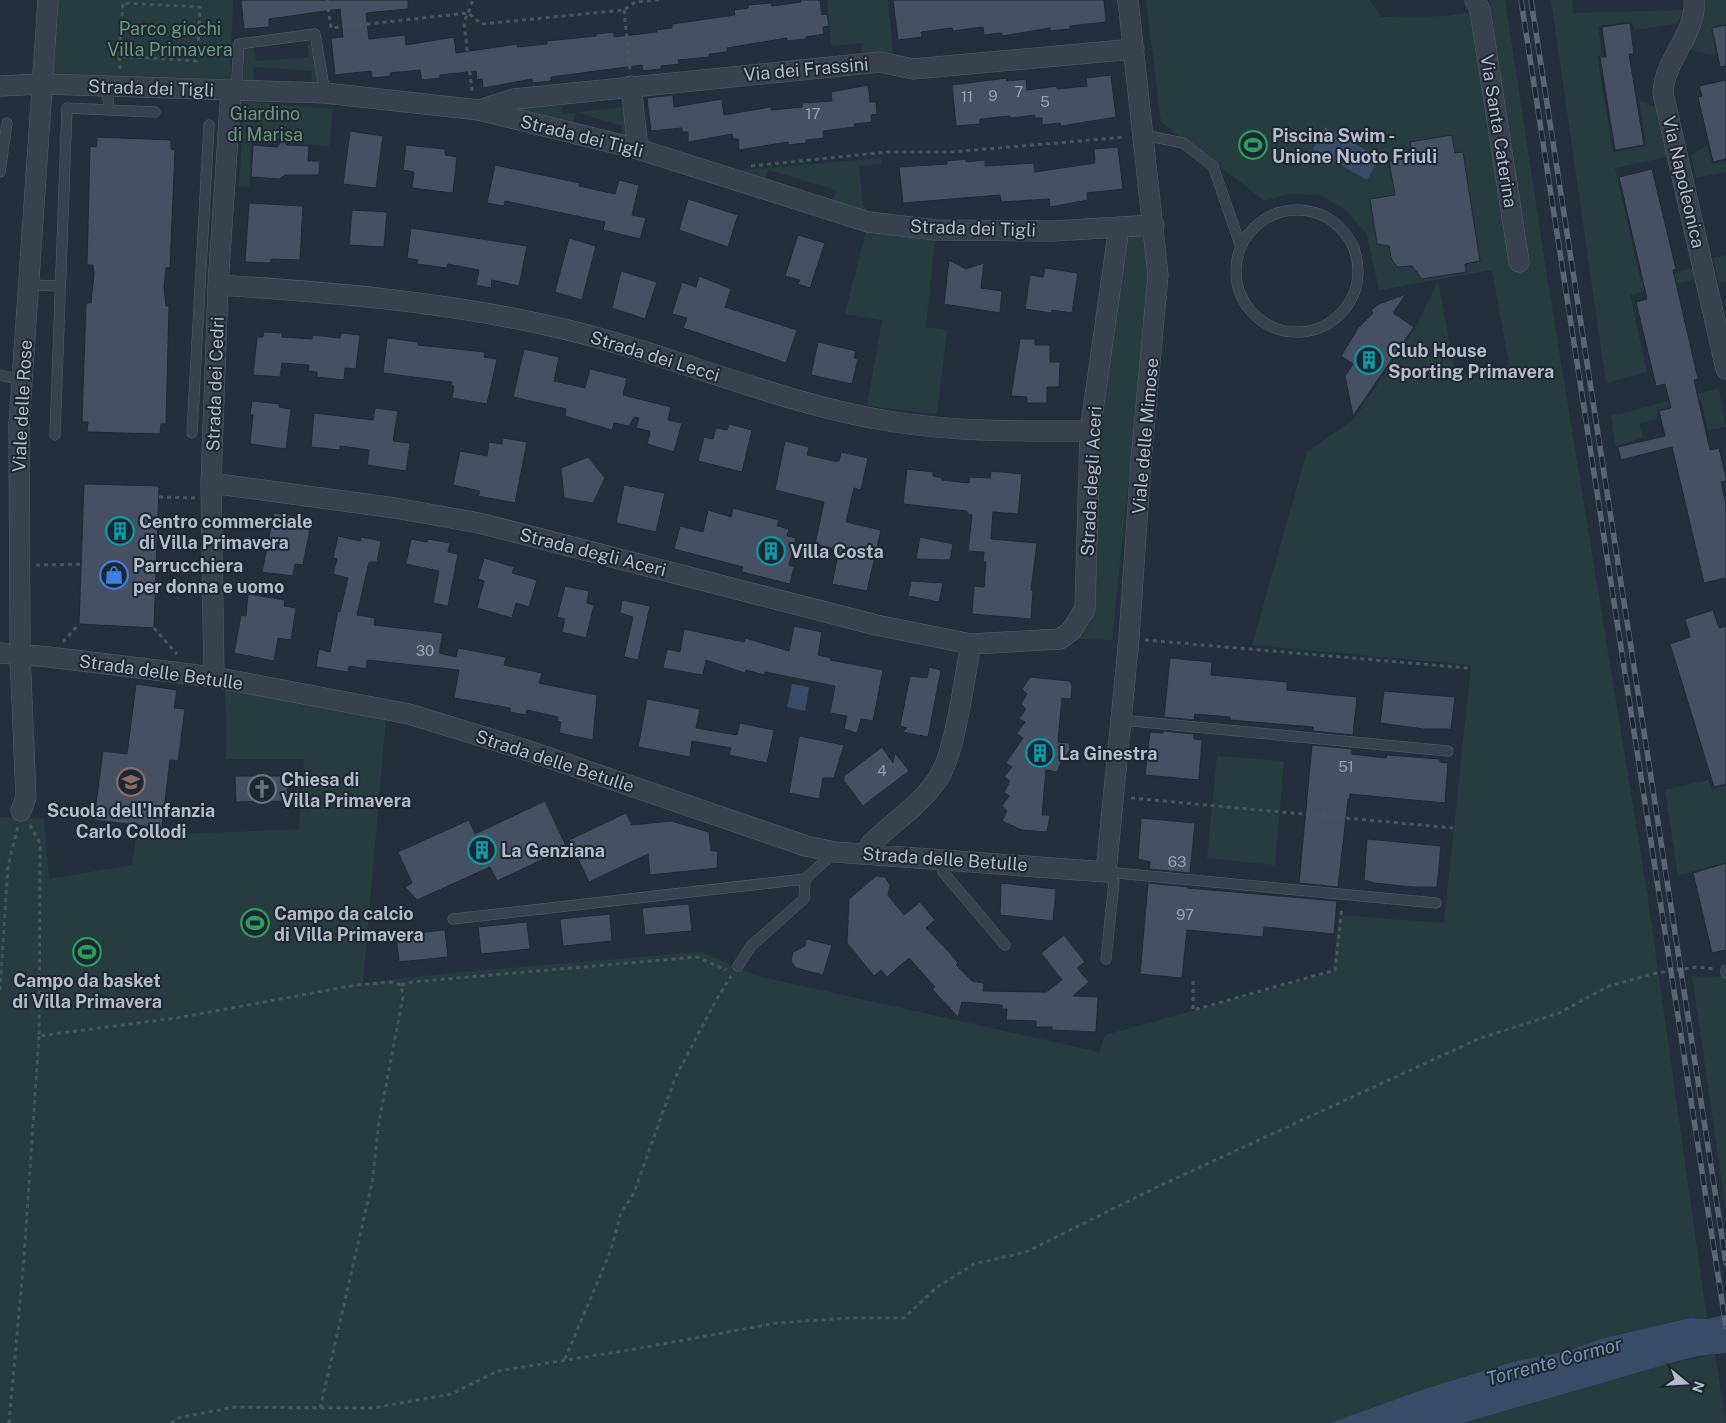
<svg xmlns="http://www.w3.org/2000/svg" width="1726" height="1423" viewBox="0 0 1726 1423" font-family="'Public Sans',sans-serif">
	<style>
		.green { fill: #263c3f }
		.water { fill: #394c67 }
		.building { fill: #455162; stroke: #1f2835 }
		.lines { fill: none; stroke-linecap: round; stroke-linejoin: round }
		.lane-casing { stroke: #565f6c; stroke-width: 11 }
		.street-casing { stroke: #565f6c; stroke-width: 21 }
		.path { stroke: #44595c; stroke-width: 3; stroke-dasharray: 4 4; stroke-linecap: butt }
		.lane { stroke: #38414e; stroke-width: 10 }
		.street { stroke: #38414e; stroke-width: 20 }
		.rail-casing { stroke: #5a6575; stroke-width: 5.5 }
		.rail { stroke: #1d2633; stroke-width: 4; stroke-dasharray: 11; stroke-linecap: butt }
		.labels { text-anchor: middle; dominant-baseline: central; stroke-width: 4; stroke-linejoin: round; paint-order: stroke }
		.number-label { font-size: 15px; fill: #98a1af }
		.park-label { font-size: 18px; fill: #6b9a76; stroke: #1d2633 }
		.street-label { font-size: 18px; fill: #b4bcc9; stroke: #1d2633 }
		.poi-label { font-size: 18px; font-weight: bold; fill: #b4bcc9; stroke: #1d2633; text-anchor: start }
		.water-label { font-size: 19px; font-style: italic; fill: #7c92b1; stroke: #1d2633 }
	</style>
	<rect width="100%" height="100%" fill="#242f3e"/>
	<path class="green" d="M58,0H233L230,79L52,74Z
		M827,0H888L893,53L862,56L861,43L831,46Z
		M1146,0H1370L1381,17L1447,16L1490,8L1489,0H1505L1547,276L1647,892L1707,1319L1690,1318L1679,1320C1561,1351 1444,1381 1330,1423H0V817L44,819L49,879L132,865L136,836L299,829L304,759H226L225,686L386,718L363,983L461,972L701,952L758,976L1099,1052L1105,1035L1333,972L1339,915L1444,923L1471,665L1252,645L1307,452L1354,419L1416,327L1438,281L1456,376L1509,365L1492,270L1379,290L1367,235L1346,210L1321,195L1288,194L1265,201L1161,122Z
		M1551,0H1572L1573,13L1684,10L1677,24L1634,30L1632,21L1598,26L1602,55L1597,56L1613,152L1646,146L1639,100L1655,107L1667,157L1615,168L1641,282L1693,268L1696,279L1630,295L1647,372L1606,383Z
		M1704,0H1726V24L1711,28L1716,56L1689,49L1704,16Z
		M314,42L321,87L311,86L312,71L254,67L253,83L242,82L241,50L254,48L256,61L309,57L308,44Z
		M244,101L333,109L329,146L291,143L283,136L274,143L252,142L249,187L239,186Z
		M562,101L563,114L623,107L632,141L620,138L623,126L576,112L572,124L520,112L519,109L520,106Z
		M1707,145L1712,164L1726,161V172L1696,178L1691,156Z
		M881,158V164L859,166L863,204L867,212L833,201L836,190L768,170L764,181L734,171Z
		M866,231L935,239L926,327L947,330L937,414L867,406L882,320L845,314Z
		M1139,235L1147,241L1150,277L1112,640L1075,639L1089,625L1094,610L1098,429L1125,244L1130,236Z
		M1726,255V281L1719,283L1713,258Z
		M1719,388L1726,427L1708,430L1701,400L1657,410V419L1639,423L1643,438L1615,446L1611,416Z
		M1217,756L1284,761L1275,865L1207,858Z
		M1708,780L1712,790L1726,785V862L1678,876L1665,790Z
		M1692,976L1726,977V1212Z
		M1715,1354L1726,1423H1463L1671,1363Z"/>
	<path class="water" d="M1325,127L1380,158L1367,180L1313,149Z
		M792,684L809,687L805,711L787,707Z
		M1726,1315V1353L1698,1356L1671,1363L1463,1423H1330L1425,1389L1513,1362L1567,1351L1601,1339L1690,1318L1707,1319Z"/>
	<path class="building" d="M241,0H408V9L366,13L369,39L405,35L406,45L454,37L456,53L517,44V47L547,44V41L596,36V34L614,32V37L657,32L656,30L672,28V24L735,15L734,10L748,8V5L771,3L772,6L801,2V0H820L822,15L827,14L829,26L823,27L824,34L806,37V39L787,41V38L727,48V52L709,54V57L678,60L679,64L661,66V69L643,71L642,65L551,77V81L532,83V79L483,88L482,79L477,80L476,71L440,75V78L422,80L420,70L390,73L391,76L372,78L371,71L335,75L331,38L343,37L340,9L269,19V27L244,29Z
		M893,0H1104L1106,22L1070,26V29L1050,31V28L1002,36L1001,33L984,35L983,27L953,31L952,28L921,32L922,37L898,40Z
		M1630,23L1634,54H1629L1644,145L1615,150L1600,57H1606L1602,27Z
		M1726,25V66L1720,67L1712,28Z
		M1111,75L1116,117L1061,126L1060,123L1042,125V118H1035V115L1010,118V116L980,119V124L956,126L952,85L1007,78V81L1026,79L1027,90L1057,86V89L1087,86L1086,78Z
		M1726,80V159L1713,162L1698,97L1702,96L1699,86Z
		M868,85L870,102H876L877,114L871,115L872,122L854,124L855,127L823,131L824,138L806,140V143L788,145V142L739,150L738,139H733L732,134L688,142V132H682V128L651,131L647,98L673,95L674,107L722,99L724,115L771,107V110L802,107V103L832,101L831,92Z
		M350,131L383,136L376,188L343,184Z
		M1452,135L1455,153L1463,152L1480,261L1465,264L1466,272L1422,279L1412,266L1397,267L1391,258L1389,246L1377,244L1370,199L1395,195L1389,161L1413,158L1410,142Z
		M97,137L171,140V149L175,150L170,268H166L164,287L166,306H169L166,424H161L160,434L87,432L88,422H82L86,303H91L94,274L93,265H87L90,146L96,147Z
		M283,140L287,145L309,146L308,161H320L319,175H285L279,179L251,177L253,145L277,147Z
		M406,145L445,149V155L457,157L453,193L412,188L414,172L403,170Z
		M1118,147L1123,189L1087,193L1088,200L1050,207L1049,199L1001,202L1000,195L903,203L899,167L947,164V161L966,159V162L985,160V166L1034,163L1035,172L1095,163L1094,149Z
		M495,165L580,183L579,186L615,194L619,180L639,185L632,215L646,218L640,239L603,230L605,222L505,201L504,206L487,203Z
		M1652,169L1676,269L1673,270L1698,379L1694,380L1710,450L1719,448L1726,478V481L1721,482L1726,505V578L1704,583L1672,447L1621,460L1618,447L1665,436L1659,411L1671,408L1665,384L1656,386L1636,302L1647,299L1619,177Z
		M688,199L738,215L728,247L679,230Z
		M249,203L303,206L300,260L271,259L270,263L245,262Z
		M352,210L387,212L384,247L349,245Z
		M411,228L527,246L519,286L492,280L491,288L476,285L479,270L448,264L447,268L417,264L418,260L407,258Z
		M798,235L825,243L810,288L798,284L800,280L785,276Z
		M569,238L596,246L582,300L555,292Z
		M949,260L966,269L984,263L981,288L1002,291L1000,313L944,304Z
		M1045,268L1078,273L1072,313L1052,310V313L1025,309L1030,275L1043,277Z
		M621,271L657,282L645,319L612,308Z
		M699,276L731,289L725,307L797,330L786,363L683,328L687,318L672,314L682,282L696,287Z
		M1406,294L1393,313L1414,327L1353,416L1345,376L1353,364L1341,356L1358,328L1373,313L1371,310L1379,304Z
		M264,332L282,333V337L312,339V335L340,338L341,333L360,335L356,369L345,368L344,380L317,377V372L308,371L309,365L282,363L280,377L253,375L257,337H263Z
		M387,338L418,342V345L485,352L484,357L497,359L487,404L452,398L454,386L451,385L452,382L383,373Z
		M1020,339H1035V345H1050V362H1060L1059,387H1047V403H1027V397L1011,396Z
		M818,342L856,351L854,358L858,359L852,384L811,375Z
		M524,349L559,357L554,381L585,388L590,369L627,378L623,395L671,407L668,420L682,423L674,452L647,444L650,434L649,431L636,428L639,418L634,417L629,426L614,423L612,430L565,416L566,409L513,397Z
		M252,401L280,404L279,407L291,409L286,449L250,444L253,415H250Z
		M375,408L398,411L393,441L410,443L406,471L367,465L369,450L340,446V450L311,447L314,413L373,420Z
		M729,424L752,430L742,472L698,461L704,437L713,439L716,428L727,430Z
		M503,438L527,442L515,503L478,496L480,491L453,485L460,451L487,456L489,442L502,444Z
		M785,441L809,447L807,455L834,461H839L841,452L868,458L861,490L854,488L846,522L881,530L867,591L832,584L839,550L815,544L824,502L775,490Z
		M588,457L605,478L593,503L564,498L561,468Z
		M907,469L933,472V476L942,478V480L969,483L970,477L990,478L991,471L1022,474L1018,514L993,512L991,539L1037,543L1031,590L1033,591L1031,619L972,614L974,586L984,587L986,562L983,561L984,552L968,551L972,515L967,514V511L903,504Z
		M84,484L159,486L154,628L79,624Z
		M624,485L665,493L656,532L616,523Z
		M733,508L779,520L777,526L789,529L787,536L796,538L789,565L794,567L790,584L742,572L743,567L674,549L680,526L703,532L708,510L731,517Z
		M274,513L312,518L303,565L295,564L293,576L262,572Z
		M338,536L360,541L361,537L381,541L377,562H369L357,615L375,618L374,625L443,633L439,653L456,657L458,648L506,657L504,665L542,673L539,683L597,695L593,740L559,733L561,722L557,721L558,717L527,710L526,715L510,712V708L454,698L459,670L367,660L366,669L349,666L348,672L316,667L319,649L330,652L338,611L340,612L348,578L333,574L337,559L333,558Z
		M920,537L953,544L950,560L916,559Z
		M411,539L427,542L428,539L450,543L448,552L458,554L448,606L433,603L439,571L406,564Z
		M484,558L514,567L512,573L537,580L529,607L516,603L512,618L477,608L484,581L478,579Z
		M911,581L943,583L939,602L908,596Z
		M565,586L589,591L587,603L594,605L586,638L562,632L565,619L557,617Z
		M248,594L285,600L284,606L296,608L291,640L278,638L274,661L234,653L241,615L246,616Z
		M622,600L650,606L638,660L624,657L633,617L620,613Z
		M1713,610L1719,628L1726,626V784L1714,787L1670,644L1690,637L1685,619Z
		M794,626L822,632L818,655L831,658L830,660L883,670L873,721L861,719L857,733L844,729L847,716L830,713L835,686L765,672L764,675L746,670L745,673L706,660L703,675L663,668L667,649L680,652L684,629L744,642L745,638L789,651Z
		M1170,658L1212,662L1211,675L1287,682V690L1357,697L1353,735L1313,731V727L1230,720V717L1195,714L1194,720L1164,717Z
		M929,667L941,670L928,737L902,732L907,728L900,726L910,676L927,678Z
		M1030,677L1069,681L1072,685L1071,699L1062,698L1058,742L1069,743L1070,750L1065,758H1063L1057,772L1046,770L1042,815H1050L1047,832L1022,830L1002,821L1007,811L1002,806L1009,796L1004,792L1010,781L1004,777L1012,767L1006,763L1023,738L1017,733L1025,722L1019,719L1026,709L1021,704L1027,694L1022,689Z
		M136,684L177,690L174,708L185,709L178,761L170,760L162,828L94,820L103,751L127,754Z
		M1384,691L1455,697L1451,729H1424L1380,723Z
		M647,699L700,709L696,728L737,735L740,723L774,730L767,763L729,755L731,748L692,741L690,757L638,747Z
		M1163,731L1194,734V739L1202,740L1199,780L1145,775L1150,732L1163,733Z
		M799,736L844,745L834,778H823L819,799L789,793Z
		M1312,745L1352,749V754L1386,758L1387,755L1440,759V762L1448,763L1445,803L1350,794V799H1348L1338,887L1299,883Z
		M882,747L893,763L895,753L909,771L863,806L844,781V776Z
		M235,776H287L288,801L236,802Z
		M545,801L567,848L497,881L490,867L417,900L405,887L412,883L398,852L469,820L475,834Z
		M626,813L632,825L671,821L709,832L711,851H718L717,868L650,875L648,854L589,882L569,840Z
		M1141,818L1195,823L1190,873L1149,869L1150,862L1138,859Z
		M1367,839L1441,846L1437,887H1412L1375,883L1364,880Z
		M1726,863V950L1712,953L1693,873Z
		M876,876L885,877L890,885L888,895L904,915L920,902L935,920L926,928L948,951L958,963L956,965L972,981L984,983L983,991L1046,992L1062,980L1041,953L1064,935L1085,962L1077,968L1089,982L1073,996L1098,997L1096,1032L1052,1030V1027H1036V1021L1006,1020L1007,1009H1002V1005L962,1002L958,1017L932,989L935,987L909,958L887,977L881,970L874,976L847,943L849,899Z
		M1001,883L1056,889L1053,921L1000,915Z
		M1148,883L1188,887V888L1337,901L1334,934L1264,927L1263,937L1187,930L1182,978L1140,974Z
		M689,904L692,931L645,935L642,908Z
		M610,914L612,941L563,946L560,919Z
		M527,922L530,949L481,954L478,927Z
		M445,930L448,957L399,962L396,935Z
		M806,939L832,945L823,975L796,968L791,961L793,952L805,946Z"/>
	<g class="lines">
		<defs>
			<path id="lane" d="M236,92L239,44L315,34L325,93
				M109,110L155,112
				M1144,135L1183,143L1213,166L1241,247
				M0,172L7,123
				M1236 271a61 61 0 1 1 122 0a61 61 0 1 1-122 0Z
				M29,285L60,286
				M0,375L22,380
				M192,433L209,125
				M55,435L67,108L109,110L107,87
				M1121,720L1448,751
				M941,859L943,872L1005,945
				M1106,872L1436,903
				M453,919L805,879L835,852
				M1106,959L1114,882L1106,872
				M738,966L751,946L804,899L805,879
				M1726,970V973"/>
			<path id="street" d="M1475,0L1480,10L1519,262
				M1694,0C1697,34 1664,59 1663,93L1726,369
				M0,86L42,84L325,93L479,110L638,149L868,222L936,230L1053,231L1154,225
				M631,86L638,149
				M479,110L514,99L880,62L913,69L1134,49
				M218,285C328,292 438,301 546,325C663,350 774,403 894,422C958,432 1025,431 1090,431
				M211,483L395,508L479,523L876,625L971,644L1060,639L1071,631L1085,609L1090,431L1119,227
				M0,653L49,657L214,677L409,714L523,749L806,846L835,852L1106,872L1129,638L1141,461L1158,275L1128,0
				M214,677L211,483L218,285L231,91
				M21,811L26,797L20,654L19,425L48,0
				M866,853L871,844C893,822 922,804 939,777C956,750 964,678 971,644"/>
		</defs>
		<use href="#lane" class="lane-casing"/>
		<use href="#street" class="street-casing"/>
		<path class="path" d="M327,0L331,28L468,13L482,24L624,10L635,2L659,0
			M624,10L630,69
			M119,56L123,3L200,7L197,61L119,56L120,69
			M472,91L464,23L473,0
			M751,166L887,152H951L1126,137
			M159,497L196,498
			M36,565L82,564
			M154,628L177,654
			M1145,640L1468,668
			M63,642L79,624
			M1131,798L1453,828
			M30,825L40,843L39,1036L183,1017L356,985L391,982L401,985L403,997L379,1122L372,1183L320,1409
			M1193,981V1010L1335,970L1342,907
			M401,985L412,982L697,957L726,970
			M0,990L8,866L18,826
			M565,1359L611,1250L621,1213L634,1193L675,1078L715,1002L731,976
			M9,1423L24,1258L39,1036
			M171,1423L178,1418L235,1407L373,1408L451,1394L498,1371L635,1349L777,1323L849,1318H904L936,1288L974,1264L1026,1252L1157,1187L1478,1039L1559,1013L1609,986L1656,973L1696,967L1716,969"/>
		<use href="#lane" class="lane"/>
		<use href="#street" class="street"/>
		<defs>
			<path id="rail" d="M1521,0L1726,1327
				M1531,0L1726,1263"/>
		</defs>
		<use href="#rail" class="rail-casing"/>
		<use href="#rail" class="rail"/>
	</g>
	<defs>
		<symbol id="stadium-ring" viewBox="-11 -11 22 22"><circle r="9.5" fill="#1d2633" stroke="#2e9e5b" stroke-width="1.5"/><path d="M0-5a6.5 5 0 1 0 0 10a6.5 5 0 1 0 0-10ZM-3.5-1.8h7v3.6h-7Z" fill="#2e9e5b"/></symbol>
		<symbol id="building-ring" viewBox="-11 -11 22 22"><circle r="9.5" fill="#1d2633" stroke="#0f9aa8" stroke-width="1.5"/><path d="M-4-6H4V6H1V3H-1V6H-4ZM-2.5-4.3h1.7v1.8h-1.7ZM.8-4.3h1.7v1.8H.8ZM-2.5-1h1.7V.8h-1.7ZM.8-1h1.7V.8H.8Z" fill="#0f9aa8"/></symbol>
		<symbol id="shop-ring" viewBox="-11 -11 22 22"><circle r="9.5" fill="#1d2633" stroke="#3f7fe0" stroke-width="1.5"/><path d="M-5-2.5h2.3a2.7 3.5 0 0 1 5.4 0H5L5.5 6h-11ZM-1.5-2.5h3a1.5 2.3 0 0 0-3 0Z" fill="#3f7fe0"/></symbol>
		<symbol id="school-ring" viewBox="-11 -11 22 22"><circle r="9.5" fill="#1d2633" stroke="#8d6e63" stroke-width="1.5"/><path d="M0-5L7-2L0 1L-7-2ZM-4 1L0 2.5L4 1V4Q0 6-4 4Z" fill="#8d6e63"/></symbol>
		<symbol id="church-ring" viewBox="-11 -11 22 22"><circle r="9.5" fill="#1d2633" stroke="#6b7280" stroke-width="1.5"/><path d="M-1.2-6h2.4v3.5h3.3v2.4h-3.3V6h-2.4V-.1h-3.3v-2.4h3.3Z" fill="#6b7280"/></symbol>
	</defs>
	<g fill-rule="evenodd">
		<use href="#stadium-ring" x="1237" y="129" width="32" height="32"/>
		<use href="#building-ring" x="1353" y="344" width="32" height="32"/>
		<use href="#building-ring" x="104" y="515" width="32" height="32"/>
		<use href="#building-ring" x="755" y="535" width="32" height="32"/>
		<use href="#shop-ring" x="98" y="559" width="32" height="32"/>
		<use href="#building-ring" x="1024" y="737" width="32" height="32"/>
		<use href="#school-ring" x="115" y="766" width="32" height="32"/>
		<use href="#church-ring" x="246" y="773" width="32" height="32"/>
		<use href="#building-ring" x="466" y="834" width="32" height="32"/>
		<use href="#stadium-ring" x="239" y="907" width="32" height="32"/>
		<use href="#stadium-ring" x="71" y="936" width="32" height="32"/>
	</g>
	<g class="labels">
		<g class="number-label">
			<text x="1019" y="91">7</text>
			<text x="993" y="95">9</text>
			<text x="967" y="96">11</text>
			<text x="1045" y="101">5</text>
			<text x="813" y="113">17</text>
			<text x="425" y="650">30</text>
			<text x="1346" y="766">51</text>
			<text x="882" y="770">4</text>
			<text x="1177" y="861">63</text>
			<text x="1185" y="914">97</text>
		</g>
		<g class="park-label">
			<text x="170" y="28">Parco giochi<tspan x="170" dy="21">Villa Primavera</tspan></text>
			<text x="265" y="113">Giardino<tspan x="265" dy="21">di Marisa</tspan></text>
		</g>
		<g class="street-label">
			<text transform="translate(806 69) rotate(-5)">Via dei Frassini</text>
			<text transform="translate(151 88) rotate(2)">Strada dei Tigli</text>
			<text transform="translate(1499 131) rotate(81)">Via Santa Caterina</text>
			<text transform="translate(582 136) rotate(14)">Strada dei Tigli</text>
			<text transform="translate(1684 182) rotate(77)">Via Napoleonica</text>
			<text transform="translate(973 228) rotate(2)">Strada dei Tigli</text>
			<text transform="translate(655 356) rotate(17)">Strada dei Lecci</text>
			<text transform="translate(215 384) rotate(-88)">Strada dei Cedri</text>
			<text transform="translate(22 406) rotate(-87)">Viale delle Rose</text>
			<text transform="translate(1145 436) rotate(-85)">Viale delle Mimose</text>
			<text transform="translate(1091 481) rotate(-87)">Strada degli Aceri</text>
			<text transform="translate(593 552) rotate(14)">Strada degli Aceri</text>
			<text transform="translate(161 672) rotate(8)">Strada delle Betulle</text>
			<text transform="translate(555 761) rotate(18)">Strada delle Betulle</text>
			<text transform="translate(945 859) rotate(4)">Strada delle Betulle</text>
		</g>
		<g class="poi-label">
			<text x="1272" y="135">Piscina Swim -<tspan x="1272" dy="21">Unione Nuoto Friuli</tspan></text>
			<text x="1388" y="350">Club House<tspan x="1388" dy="21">Sporting Primavera</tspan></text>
			<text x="139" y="521">Centro commerciale<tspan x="139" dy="21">di Villa Primavera</tspan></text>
			<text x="790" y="551">Villa Costa</text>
			<text x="133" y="565">Parrucchiera<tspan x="133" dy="21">per donna e uomo</tspan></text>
			<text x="1059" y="753">La Ginestra</text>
			<text x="281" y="779">Chiesa di<tspan x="281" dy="21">Villa Primavera</tspan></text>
			<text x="131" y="810" text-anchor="middle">Scuola dell'Infanzia<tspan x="131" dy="21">Carlo Collodi</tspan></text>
			<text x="501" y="850">La Genziana</text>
			<text x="274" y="913">Campo da calcio<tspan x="274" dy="21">di Villa Primavera</tspan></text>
			<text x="87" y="980" text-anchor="middle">Campo da basket<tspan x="87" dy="21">di Villa Primavera</tspan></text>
		</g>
		<g class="water-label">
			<text transform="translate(1554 1361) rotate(-15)">Torrente Cormor</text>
		</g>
	</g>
	<g transform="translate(1686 1383) rotate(108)" stroke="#1d2633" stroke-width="4" paint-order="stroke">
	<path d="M0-4L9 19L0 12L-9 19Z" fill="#b4bcc9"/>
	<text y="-8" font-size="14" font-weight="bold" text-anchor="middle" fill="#b4bcc9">N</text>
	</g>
</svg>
